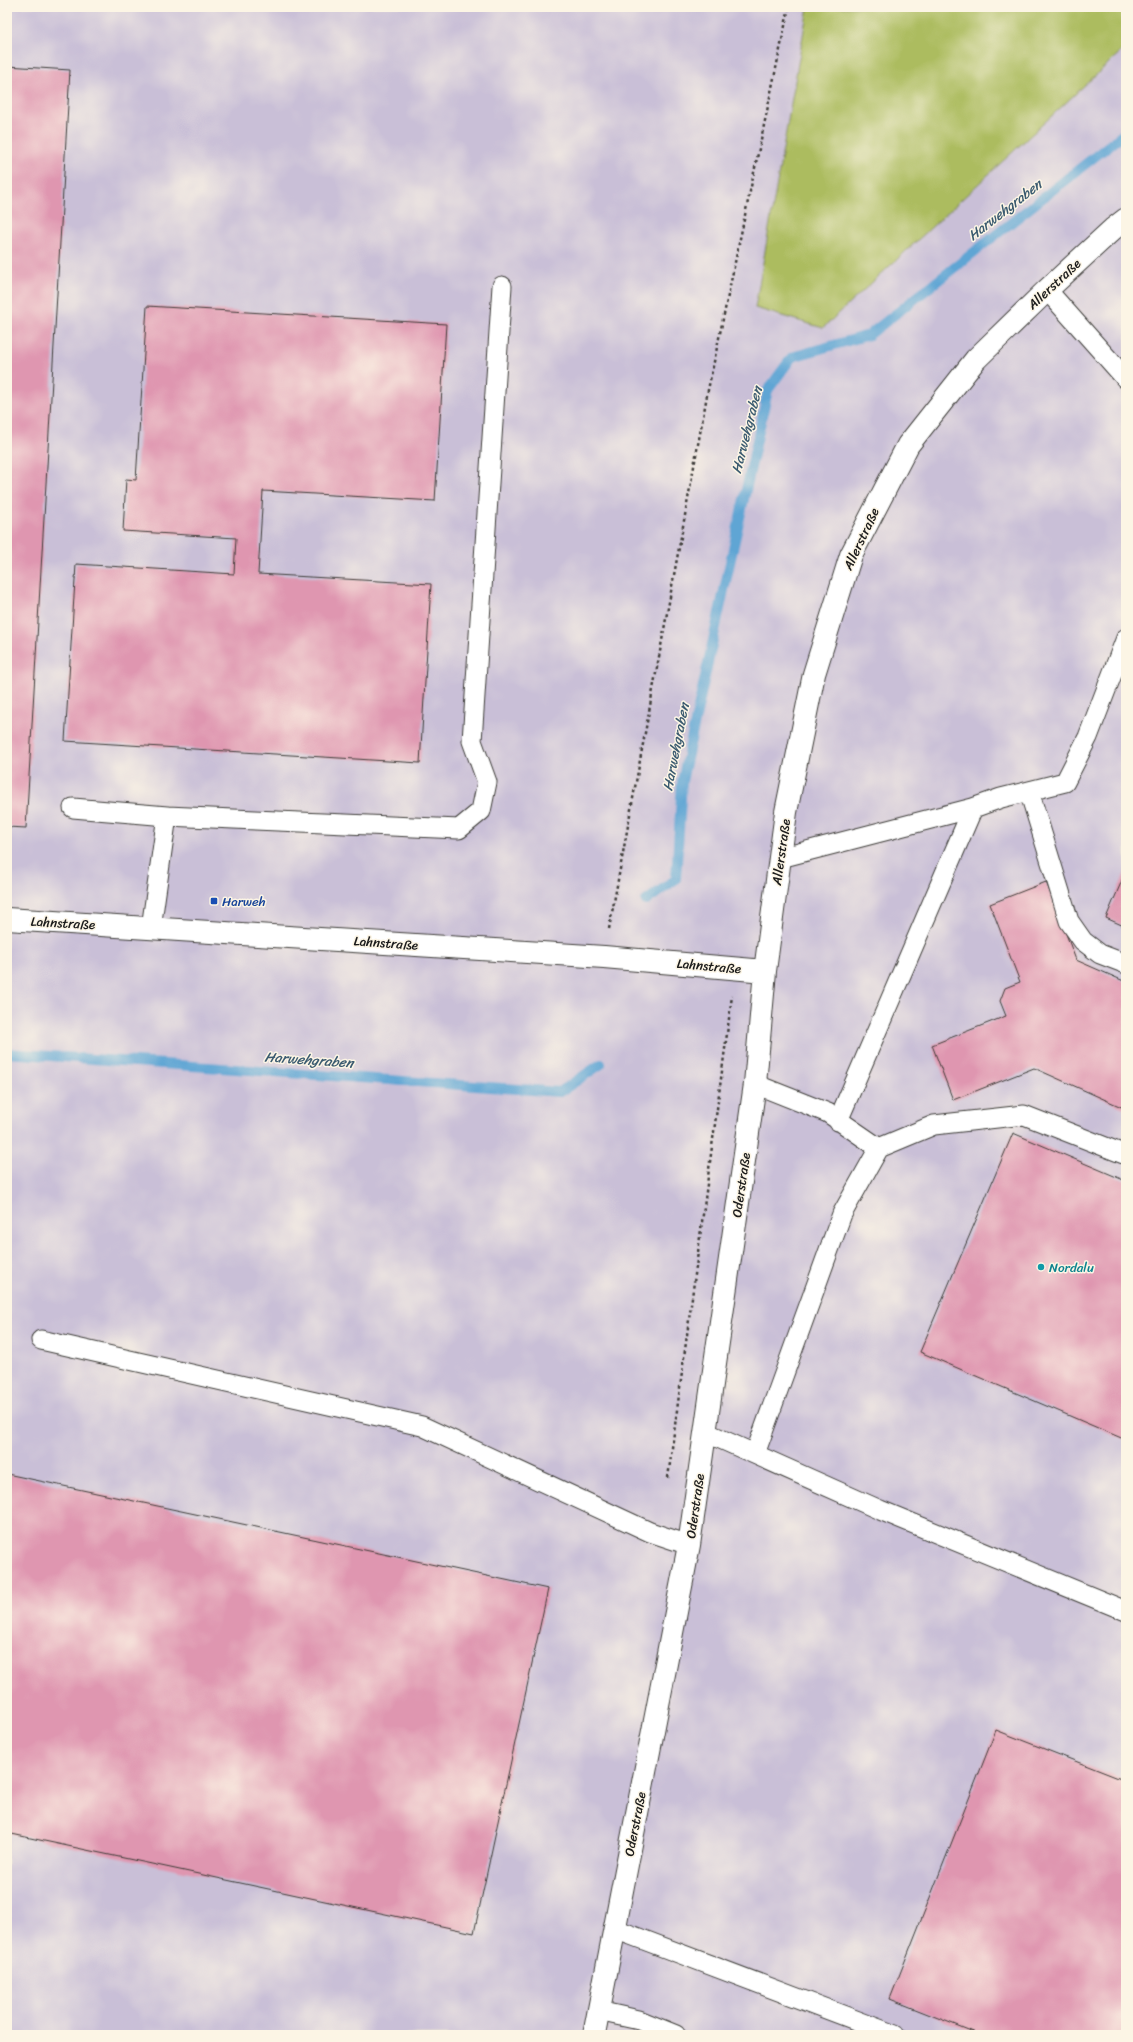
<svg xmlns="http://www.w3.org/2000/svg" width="1133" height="2042" viewBox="0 0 1133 2042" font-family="Sriracha,sans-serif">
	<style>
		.industrial { fill: #c9bfd7 }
		.green { fill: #acbc5f; stroke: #646c3e }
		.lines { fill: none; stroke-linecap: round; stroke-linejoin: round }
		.stream { stroke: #5ea5d4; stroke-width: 10 }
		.building { fill: #df96b0 }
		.service-casing { stroke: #3c3b37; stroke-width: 21 }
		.minor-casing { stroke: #3c3b37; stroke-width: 24 }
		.path { stroke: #3c3b37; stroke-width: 2.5; stroke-dasharray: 3 3; stroke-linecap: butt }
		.service { stroke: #fff; stroke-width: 19 }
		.minor { stroke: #fff; stroke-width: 22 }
		.transit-dot { fill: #1a4fb4; stroke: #fcf5e5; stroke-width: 1.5 }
		.culture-dot { fill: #0f9aa8; stroke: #fcf5e5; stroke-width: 1.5 }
		.labels { text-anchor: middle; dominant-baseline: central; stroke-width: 3; stroke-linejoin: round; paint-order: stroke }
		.street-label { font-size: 13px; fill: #1c1c1c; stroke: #fcf5e5 }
		.transit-label { font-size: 13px; fill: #164399; stroke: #fcf5e5; text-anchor: start }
		.culture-label { font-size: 13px; fill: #0d838f; stroke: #fcf5e5; text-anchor: start }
		.water-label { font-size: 14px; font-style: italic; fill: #3a5a6f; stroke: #fcf5e5 }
	</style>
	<rect width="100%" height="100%" fill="#fcf5e5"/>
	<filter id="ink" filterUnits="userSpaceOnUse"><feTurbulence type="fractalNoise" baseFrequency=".025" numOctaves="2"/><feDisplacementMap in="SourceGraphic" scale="8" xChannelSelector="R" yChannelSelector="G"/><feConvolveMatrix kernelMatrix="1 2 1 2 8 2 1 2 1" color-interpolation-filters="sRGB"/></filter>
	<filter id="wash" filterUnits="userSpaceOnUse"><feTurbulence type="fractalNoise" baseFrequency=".012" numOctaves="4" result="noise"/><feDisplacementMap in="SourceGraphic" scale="16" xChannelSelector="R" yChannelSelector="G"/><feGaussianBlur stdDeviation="0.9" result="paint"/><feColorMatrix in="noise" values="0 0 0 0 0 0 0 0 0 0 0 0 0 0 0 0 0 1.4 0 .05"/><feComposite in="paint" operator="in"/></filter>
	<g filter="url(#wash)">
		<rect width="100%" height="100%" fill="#f0e9ce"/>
		<path class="industrial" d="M7,7H808L755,307L823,328L1126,47V2035H7Z"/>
		<path class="green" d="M808,7H1126V47L823,328L755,308Z"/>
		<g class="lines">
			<path class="stream" d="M646,901L676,879L682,781L768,390L792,357L869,335L1126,132
				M7,1053L560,1092L601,1064"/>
		</g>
		<g id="blocks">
			<path class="building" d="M7,66L70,70L26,828L7,827Z
				M147,306L446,324L435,501L263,491L258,574L431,584L420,763L65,741L76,564L234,574L236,538L123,531L126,479L136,480Z
				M1126,871V927L1106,918Z
				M1046,882L1076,960L1126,982V1109L1034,1068L953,1100L932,1045L1006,1016L1000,1001L1005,988L1020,982L990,904Z
				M1013,1133L1126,1181V1440L920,1352Z
				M7,1474L548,1589L474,1933L7,1833Z
				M996,1730L1126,1781V2035H981L890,1999Z"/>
		</g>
	</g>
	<g filter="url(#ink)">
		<use href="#blocks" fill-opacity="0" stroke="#3c3b37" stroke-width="1"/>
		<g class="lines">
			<defs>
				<path id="service" d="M1047,290L1126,379
					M1029,791L1069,921L1083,941L1100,954L1126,964
					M73,808L167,816L459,829L481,811L487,782L472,741L502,286
					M780,858L973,808L1001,798L1065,782L1088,737L1126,638
					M151,928L167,816
					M755,1084L828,1113L879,1148
					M838,1121L973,808
					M41,1340L422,1426L650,1532L689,1545
					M705,1432L880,1510L1126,1611
					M755,1454L842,1214L879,1148L934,1125L1024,1115L1126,1155
					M615,1929L895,2035
					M598,2011L639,2020L676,2035"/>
				<path id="minor" d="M7,919L604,957L765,971
					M594,2035L689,1545L755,1084L765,971L786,812L814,674L851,555L908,445L976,359L1047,290L1113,229L1126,219"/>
			</defs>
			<use href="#service" class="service-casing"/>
			<use href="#minor" class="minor-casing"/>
			<path class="path" d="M609,929L708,390L789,7
				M668,1478L732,996"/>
			<use href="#service" class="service"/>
			<use href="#minor" class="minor"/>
		</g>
	</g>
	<rect class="transit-dot" x="210" y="897" width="8" height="8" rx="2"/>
	<circle class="culture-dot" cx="1041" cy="1267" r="4"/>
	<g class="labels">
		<g class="street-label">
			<text transform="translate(1054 284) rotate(-43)">Allerstraße</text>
			<text transform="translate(861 539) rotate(-65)">Allerstraße</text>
			<text transform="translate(781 852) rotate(-82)">Allerstraße</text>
			<text transform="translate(63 923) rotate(3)">Lahnstraße</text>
			<text transform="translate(386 943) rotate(4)">Lahnstraße</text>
			<text transform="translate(709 966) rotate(5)">Lahnstraße</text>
			<text transform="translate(741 1185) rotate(-82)">Oderstraße</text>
			<text transform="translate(695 1506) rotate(-82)">Oderstraße</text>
			<text transform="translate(635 1824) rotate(-79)">Oderstraße</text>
		</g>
		<g class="transit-label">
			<text x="222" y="901">Harweh</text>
		</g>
		<g class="culture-label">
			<text x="1049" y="1267">Nordalu</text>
		</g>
		<g class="water-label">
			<text transform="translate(1005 210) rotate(-38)">Harwehgraben</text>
			<text transform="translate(747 430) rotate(-76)">Harwehgraben</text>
			<text transform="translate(676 747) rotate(-79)">Harwehgraben</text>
			<text transform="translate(309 1060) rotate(4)">Harwehgraben</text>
		</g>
	</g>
	<rect width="1133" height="2042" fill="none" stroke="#fcf5e5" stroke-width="24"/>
</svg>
